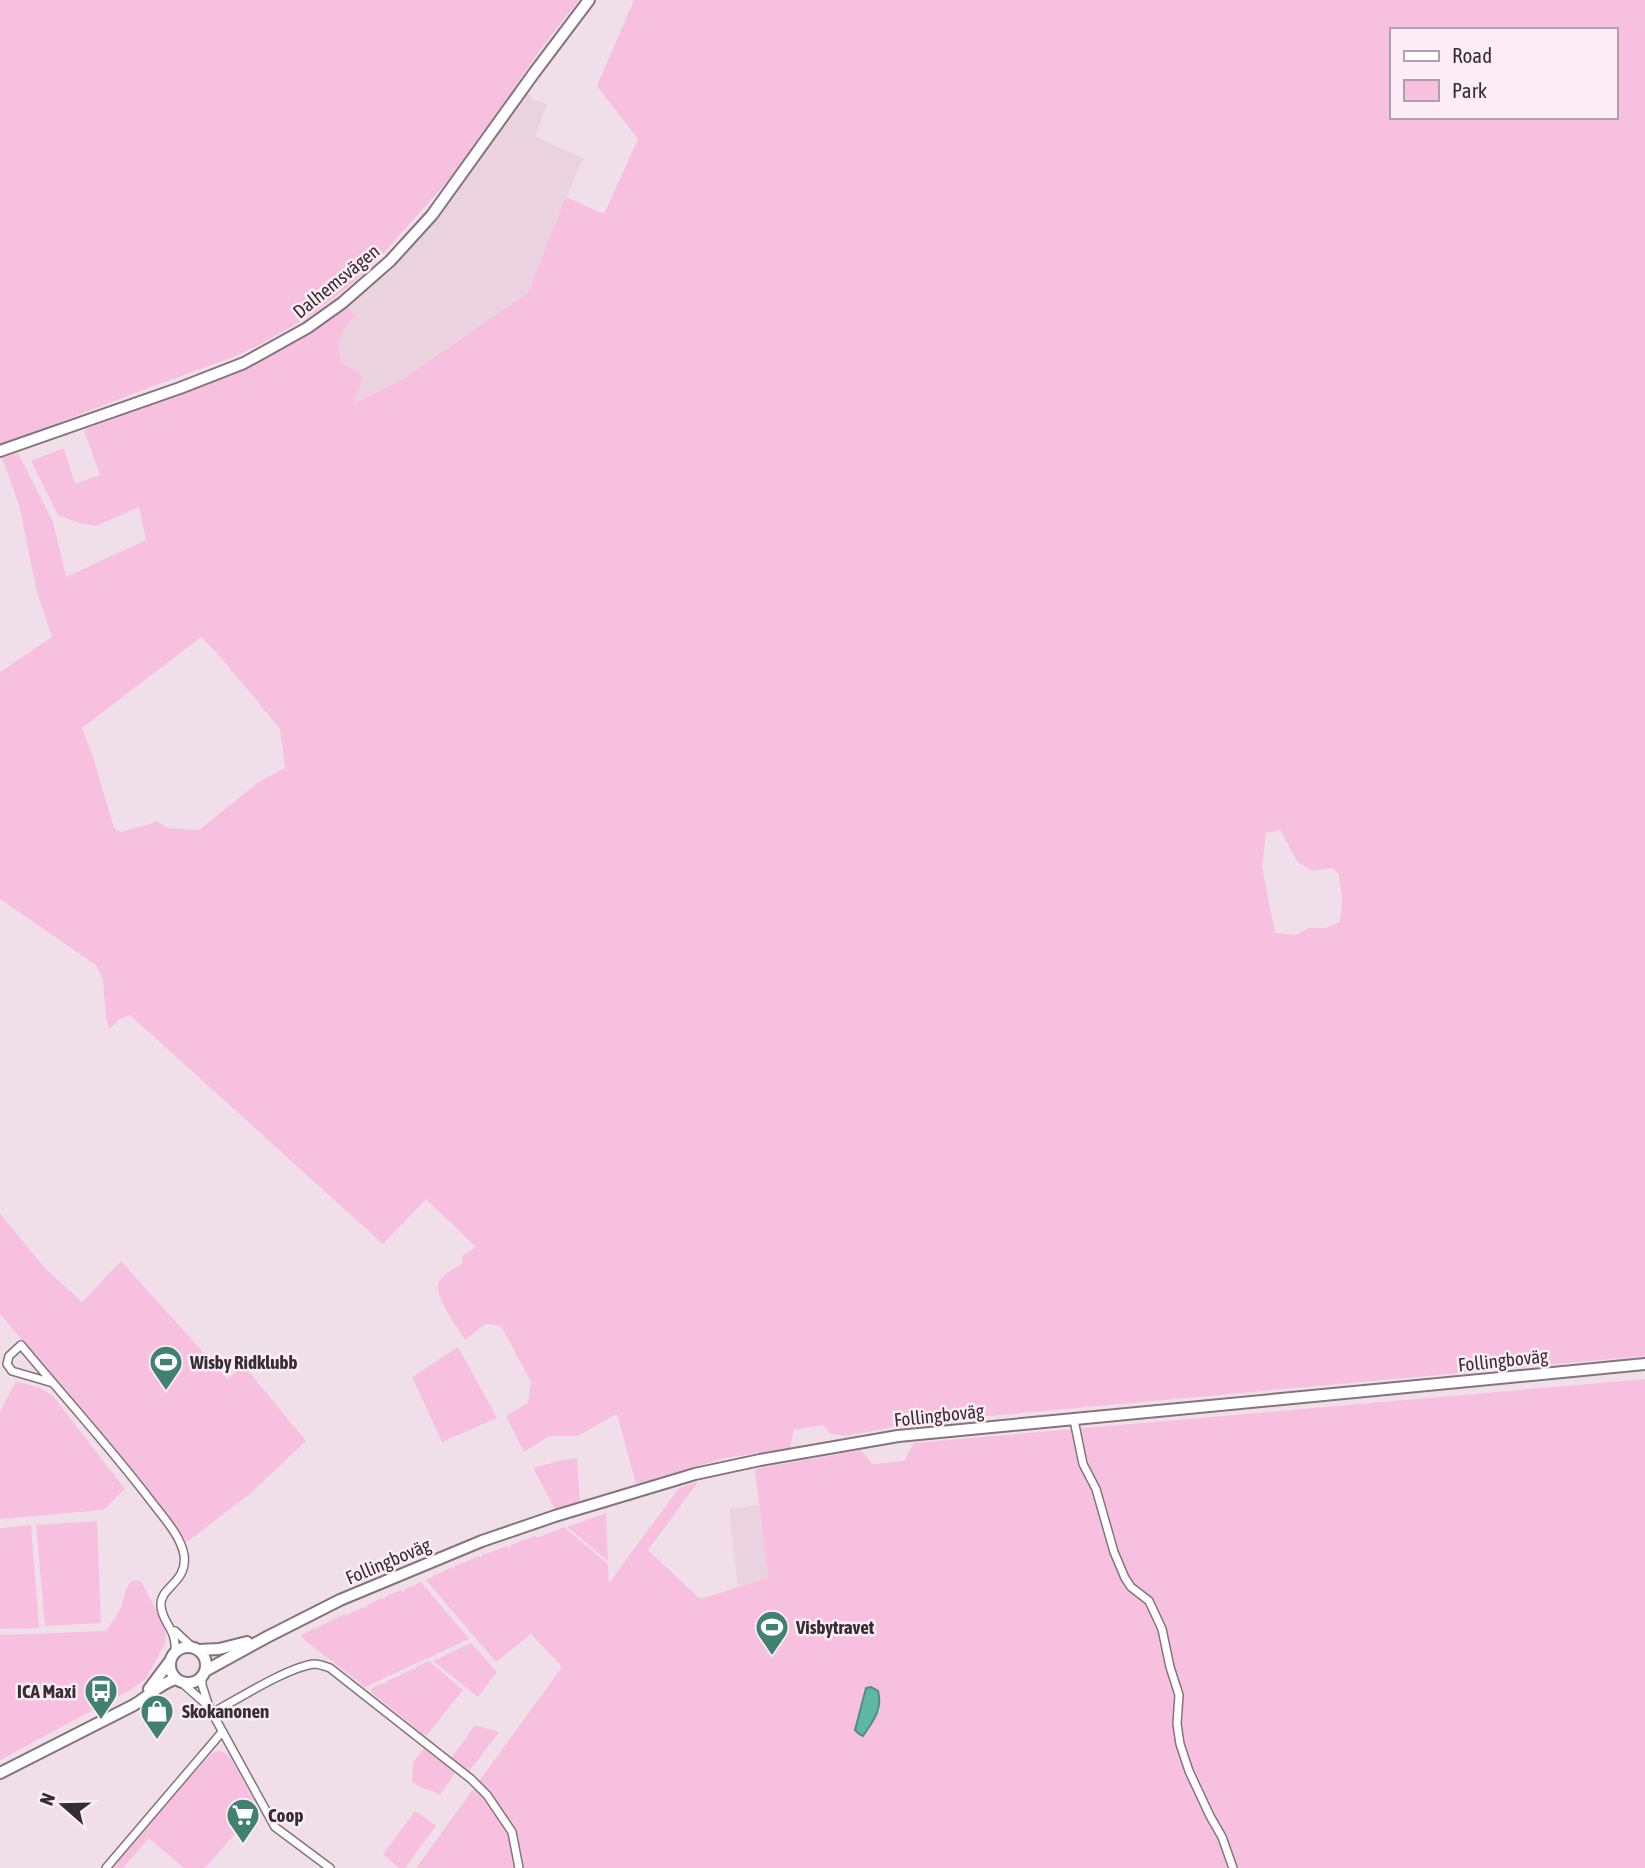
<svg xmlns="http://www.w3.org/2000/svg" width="1645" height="1868" viewBox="0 0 1645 1868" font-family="'Asap Condensed',sans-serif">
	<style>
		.built { fill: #ebd2df }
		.green { fill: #f8c0df; fill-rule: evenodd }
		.water { fill: #5cb8a0; stroke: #508f7f; stroke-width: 2 }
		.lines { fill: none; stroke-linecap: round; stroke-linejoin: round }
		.street-casing { stroke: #83747c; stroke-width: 10 }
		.secondary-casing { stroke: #83747c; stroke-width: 14 }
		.street { stroke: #fff; stroke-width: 7 }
		.secondary { stroke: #fff; stroke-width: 10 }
		.labels { text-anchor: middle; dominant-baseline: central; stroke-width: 5; stroke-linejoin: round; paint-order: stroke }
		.street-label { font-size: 19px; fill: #352e32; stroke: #feecf6 }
		.poi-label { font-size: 19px; font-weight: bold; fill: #352e32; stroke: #feecf6; text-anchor: start }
	</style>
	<rect width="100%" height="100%" fill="#f0dfe8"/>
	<path class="built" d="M525,90L534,100L547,104L535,136L584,159L578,169L528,293L404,378L353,403L356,371L342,363L338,349L341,332L355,316L347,306L391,271L469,173Z
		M759,1505L768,1578L738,1587L729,1509Z"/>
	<path class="green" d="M0,0H579L540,50L461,166L381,256L354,282L313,314L263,343L236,356L143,390L0,445Z
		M634,0H1645V1356L913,1423L846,1436L829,1433L823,1425L794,1430L790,1448L725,1458L636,1484L617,1414L577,1436H549L524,1452L506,1416L528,1403L531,1382L501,1326L485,1324L465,1340C458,1328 430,1291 440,1280C445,1273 456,1268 463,1263L461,1257L476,1247L426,1199L383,1244L130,1015L120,1019L109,1029L106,1017L103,980L96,965L0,899V672L52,637L37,592L19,505L2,457L18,453L53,522L66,577L146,540L139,507L96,526L79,523L58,515L31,461L64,448L75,484L100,475L84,430L245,368L288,345L347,306L355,316C340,333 335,340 342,363L356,371L363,377L354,403L404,378L528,293L566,197L604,214L638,139L597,86ZM1391,30H1615V117H1391ZM201,637L218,654L280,729L285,768L260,781L199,830L168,828L156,821L147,825L120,832L114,828L93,757L82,728ZM1280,830L1297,861L1311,871L1332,868L1339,874L1342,899L1340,922L1325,928H1308L1297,935L1275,933L1262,867L1266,833Z
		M0,1214L46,1269L82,1302L121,1261L227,1379L244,1366L306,1441L252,1492L187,1542L119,1454L0,1314Z
		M458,1347L497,1418L442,1442L412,1377Z
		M1645,1379V1868H416L562,1667L531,1634L496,1662L426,1580L452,1567L454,1569L455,1566L479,1556L482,1558V1555L507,1546L510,1549L511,1545L535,1536L537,1538L564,1527L608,1564L609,1583L679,1488L698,1482L648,1550L700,1599L768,1578L755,1469L861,1450L873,1464L904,1461L914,1443Z
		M16,1381L40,1388L53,1396L125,1489L103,1510L0,1519V1412Z
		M577,1458L580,1502L555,1509L533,1468L559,1461Z
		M606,1513L608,1561L567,1527Z
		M97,1521L101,1623L45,1626L36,1525Z
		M31,1525L39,1628L0,1629V1528Z
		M131,1581H141L162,1622L166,1633L165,1643L146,1679L130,1690L0,1760V1635L106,1631L120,1610L126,1590Z
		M421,1582L469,1639L365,1687L302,1638V1635L315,1628L317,1630L318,1627L345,1614L348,1616V1614L364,1607H367V1605L382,1598L385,1600V1597L400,1590L404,1592L405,1589Z
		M471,1643L497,1672L478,1697L433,1661Z
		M429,1661L463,1690L427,1735H424L371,1692V1689L382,1683L385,1685V1682L398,1676L400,1677V1675L413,1669L415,1670L416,1667Z
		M475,1725L499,1732L468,1773L450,1760Z
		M424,1748L455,1773L440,1795C429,1788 422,1791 412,1781L413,1763Z
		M220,1751L225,1753L230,1757L258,1808L205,1868H184L149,1838L123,1868H113L121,1855L209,1756L214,1752Z
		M415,1811L436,1826L405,1868H399L383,1854Z"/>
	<path class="water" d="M871,1687L878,1691C883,1709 873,1721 863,1736L859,1734L855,1730L866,1688Z"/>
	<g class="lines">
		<defs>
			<path id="street" d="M53,1383L12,1371L7,1364L9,1356L21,1345C64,1397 110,1447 151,1501C163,1517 181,1536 184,1555C188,1583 159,1587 161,1606C162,1623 177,1629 175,1651
				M1074,1420L1083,1464L1096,1489L1114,1552L1125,1578L1131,1587L1149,1601L1162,1629L1170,1667L1179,1695L1177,1724L1180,1744L1189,1771L1210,1816L1222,1837L1233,1868
				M175,1631L191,1646
				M202,1676V1685L209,1707L275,1827L330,1868
				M181,1682L206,1704
				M212,1713C236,1700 288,1667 314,1664C320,1664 324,1666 330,1668L471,1779L487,1795L512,1832L519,1868
				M106,1868L222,1732"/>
			<path id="secondary" d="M0,451L180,388L244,363L307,328L342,303L390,261L432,215L534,73L589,0
				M170 1665a18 18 0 1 1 36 0a18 18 0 1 1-36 0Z
				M199,1650L219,1649L247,1642
				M205,1671L267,1637L340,1600L482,1541L555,1516L695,1474L760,1460L898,1436L1645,1364
				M149,1689L170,1661
				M0,1773L132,1706C147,1698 160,1683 176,1679"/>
		</defs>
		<use href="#street" class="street-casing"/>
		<use href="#secondary" class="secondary-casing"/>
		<use href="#street" class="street"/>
		<use href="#secondary" class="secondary"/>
	</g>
	<defs>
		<symbol id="stadium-pin" viewBox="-11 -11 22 30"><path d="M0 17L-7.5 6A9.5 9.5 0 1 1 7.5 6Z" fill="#408170" stroke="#feecf6"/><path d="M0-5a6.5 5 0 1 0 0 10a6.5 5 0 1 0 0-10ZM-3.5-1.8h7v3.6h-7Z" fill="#fff"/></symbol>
		<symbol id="bus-pin" viewBox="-11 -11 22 30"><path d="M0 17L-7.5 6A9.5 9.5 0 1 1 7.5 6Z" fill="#408170" stroke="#feecf6"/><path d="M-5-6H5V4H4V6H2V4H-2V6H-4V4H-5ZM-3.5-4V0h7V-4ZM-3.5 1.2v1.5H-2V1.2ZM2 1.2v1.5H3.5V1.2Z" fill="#fff"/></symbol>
		<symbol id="shop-pin" viewBox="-11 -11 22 30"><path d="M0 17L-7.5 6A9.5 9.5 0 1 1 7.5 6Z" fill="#408170" stroke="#feecf6"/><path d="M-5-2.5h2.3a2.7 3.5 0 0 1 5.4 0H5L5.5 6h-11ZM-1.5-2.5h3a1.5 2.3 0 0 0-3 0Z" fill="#fff"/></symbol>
		<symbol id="supermarket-pin" viewBox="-11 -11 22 30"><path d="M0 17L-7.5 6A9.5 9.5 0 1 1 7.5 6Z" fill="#408170" stroke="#feecf6"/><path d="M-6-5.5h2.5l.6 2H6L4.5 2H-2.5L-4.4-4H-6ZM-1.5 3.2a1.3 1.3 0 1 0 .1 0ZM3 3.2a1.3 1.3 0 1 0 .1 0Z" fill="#fff"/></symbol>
	</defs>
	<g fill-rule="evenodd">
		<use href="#stadium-pin" x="147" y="1343" width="38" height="52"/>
		<use href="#stadium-pin" x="753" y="1608" width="38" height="52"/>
		<use href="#bus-pin" x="82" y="1672" width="38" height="52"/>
		<use href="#shop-pin" x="138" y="1692" width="38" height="52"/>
		<use href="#supermarket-pin" x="224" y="1796" width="38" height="52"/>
	</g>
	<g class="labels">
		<g class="street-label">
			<text transform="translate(336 281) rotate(-39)">Dalhemsvägen</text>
			<text transform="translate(1503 1360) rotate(-6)">Follingboväg</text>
			<text transform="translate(939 1415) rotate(-6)">Follingboväg</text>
			<text transform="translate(388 1561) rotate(-23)">Follingboväg</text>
		</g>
		<g class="poi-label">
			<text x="190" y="1362">Wisby Ridklubb</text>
			<text x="796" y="1627">Visbytravet</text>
			<text x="76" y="1691" text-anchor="end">ICA Maxi</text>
			<text x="182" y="1711">Skokanonen</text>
			<text x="268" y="1815">Coop</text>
		</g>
	</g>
	<rect x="1390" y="28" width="228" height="91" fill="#feecf6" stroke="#aea0a8" stroke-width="2"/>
	<rect x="1404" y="51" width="35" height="10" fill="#ffffff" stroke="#aea0a8" stroke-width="2"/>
	<text x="1452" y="63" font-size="21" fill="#352e32">Road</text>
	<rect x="1404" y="80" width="35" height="21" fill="#f8c0df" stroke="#aea0a8" stroke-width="2"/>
	<text x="1452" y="98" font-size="21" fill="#352e32">Park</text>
	<g transform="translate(63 1805) rotate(290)" stroke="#feecf6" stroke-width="5" paint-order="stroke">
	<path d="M0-5L12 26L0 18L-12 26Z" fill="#352e32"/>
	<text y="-10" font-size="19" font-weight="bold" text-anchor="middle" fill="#352e32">N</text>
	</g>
</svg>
